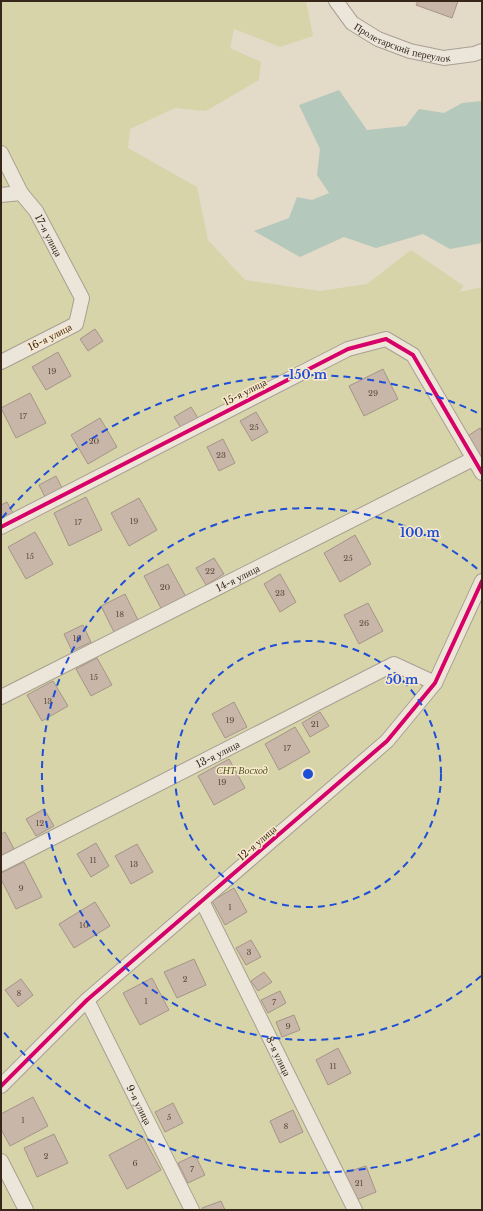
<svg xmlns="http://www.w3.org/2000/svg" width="483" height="1211" viewBox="0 0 483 1211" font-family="'Libre Baskerville',serif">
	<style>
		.green { fill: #d7d4a9 }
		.water { fill: #b4c8bb }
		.building { fill: #c8b7a8; stroke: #a49588 }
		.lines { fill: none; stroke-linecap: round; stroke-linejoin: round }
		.street-casing { stroke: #a99f92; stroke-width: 16 }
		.street { stroke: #ebe5da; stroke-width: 14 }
		.cycleway-casing { stroke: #f8e8cb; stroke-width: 6 }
		.cycleway { stroke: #d6006c; stroke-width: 4 }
		.ring { fill: none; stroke: #1d4ed8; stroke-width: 2; stroke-dasharray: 7 5 }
		.labels { text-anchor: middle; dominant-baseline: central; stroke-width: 3; stroke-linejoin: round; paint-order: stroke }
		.number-label { font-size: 8px; fill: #5b4a3e }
		.street-label { font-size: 10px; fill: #37261a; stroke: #f8e8cb }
		.park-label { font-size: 10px; font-style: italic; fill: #4b551f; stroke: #f8e8cb }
		.centre { fill: #1d4ed8; stroke: #f8e8cb; stroke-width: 2 }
		.ring-label { font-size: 12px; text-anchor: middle; font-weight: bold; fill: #1d4ed8; stroke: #f8e8cb; stroke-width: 3; stroke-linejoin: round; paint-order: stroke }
	</style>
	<rect width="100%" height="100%" fill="#e4dac8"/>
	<path class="green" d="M1,1H306L313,36L280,47L234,29L230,48L261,62L259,80L206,111L175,108L130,129L128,148L197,187L208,240L245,280L320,291L367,284L411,250L464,286L459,292L482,287V1210H1Z"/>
	<path class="water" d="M339,90L367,130L406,126L419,109L444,113L462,103L482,101V243L450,249L423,234L376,248L344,237L300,257L254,231L289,218L297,197L312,200L329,193L317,175L320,149L299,105Z"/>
	<path class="building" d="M418,1H458L452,18L416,5Z
		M95,329L103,341L88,351L80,339Z
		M58,352L71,376L46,390L32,367Z
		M383,369L398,399L364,416L349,386Z
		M30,393L46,423L16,438L1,408Z
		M191,407L198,418L181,428L174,417Z
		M256,412L268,432L252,441L240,421Z
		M100,418L117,447L88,464L71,435Z
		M480,428L482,432V459L466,437Z
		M223,439L235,463L219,471L207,447Z
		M56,476L62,488L45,497L39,485Z
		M86,497L102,530L69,546L54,513Z
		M139,498L157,530L129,546L111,513Z
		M7,502L13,513L1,519V505Z
		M35,532L53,564L26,579L8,547Z
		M355,535L371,564L340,582L324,553Z
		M214,558L224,574L206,585L196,568Z
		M168,564L186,597L162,610L144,576Z
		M280,574L296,602L280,612L264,584Z
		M125,594L139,622L115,634L101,606Z
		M368,603L383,631L359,644L344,615Z
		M83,625L91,642L72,651L64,634Z
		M97,658L112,685L91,696L76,669Z
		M53,681L68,706L42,721L27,695Z
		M234,702L247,727L225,738L212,714Z
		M320,712L329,726L310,737L302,723Z
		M295,727L310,752L279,770L265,744Z
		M229,759L245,788L214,805L198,776Z
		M44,809L54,826L36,836L26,819Z
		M5,832L14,849L1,856V834Z
		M96,843L109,866L91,877L77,854Z
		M137,844L153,872L131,884L115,856Z
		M24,862L42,897L16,909L1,879V873Z
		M234,888L247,912L225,925L212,901Z
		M95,902L110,926L74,948L59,924Z
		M251,940L261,957L246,965L236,948Z
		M194,959L206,985L177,998L164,972Z
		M264,972L272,982L258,991L251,981Z
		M152,978L169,1010L140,1025L123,993Z
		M21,979L33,995L18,1007L5,990Z
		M280,991L286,1003L268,1013L261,1000Z
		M294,1015L300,1030L282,1037L276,1022Z
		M338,1048L351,1073L328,1085L316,1060Z
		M33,1097L48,1126L10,1146L1,1129V1114Z
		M173,1103L183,1123L165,1132L155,1112Z
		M293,1110L303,1132L280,1143L270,1121Z
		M54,1134L68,1163L37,1177L24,1148Z
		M143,1137L161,1170L127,1189L109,1155Z
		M195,1155L205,1175L188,1183L178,1163Z
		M366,1166L376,1192L354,1201L341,1174Z
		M221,1201L225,1210H203L202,1208Z"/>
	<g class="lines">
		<defs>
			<g id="street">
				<path id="s1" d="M336,1L352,23L378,39L410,51L444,58L474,54L482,51"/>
				<path d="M1,153L21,193"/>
				<path id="s2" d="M1,195L21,193L36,211L82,298L76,324L1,362"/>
				<path d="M1,527L348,349L386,339L413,355L482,473"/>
				<path id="s3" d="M1,697L473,459"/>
				<path id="s4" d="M1,864L394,664L435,683"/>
				<path id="s5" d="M202,901L355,1210"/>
				<path id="s6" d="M87,1000L192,1210"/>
				<path d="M1,1086L87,1000L387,741L435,683L482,581"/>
				<path d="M1,1161L26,1210"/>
			</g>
		</defs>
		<use href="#street" class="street-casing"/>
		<use href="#street" class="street"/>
		<defs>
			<path id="cycleway" d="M1,527L348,349L386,339L413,355L482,473
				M1,1086L87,1000L387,741L435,683L482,581"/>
		</defs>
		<use href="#cycleway" class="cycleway-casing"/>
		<use href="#cycleway" class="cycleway"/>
	</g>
	<g class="ring">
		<circle cx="308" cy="774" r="133"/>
		<path d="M481 976A266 266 0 1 1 481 572"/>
		<path d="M480 1134A399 399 0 0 1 2 1030M2 518A399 399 0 0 1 480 414"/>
	</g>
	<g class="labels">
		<g class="number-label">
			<text x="52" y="371">19</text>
			<text x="373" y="393">29</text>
			<text x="23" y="416">17</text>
			<text x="254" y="427">25</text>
			<text x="94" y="441">20</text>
			<text x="221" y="455">23</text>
			<text x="134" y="521">19</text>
			<text x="78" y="522">17</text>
			<text x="30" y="556">15</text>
			<text x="348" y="558">25</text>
			<text x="210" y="571">22</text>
			<text x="165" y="587">20</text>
			<text x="280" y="593">23</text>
			<text x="120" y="614">18</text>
			<text x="364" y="623">26</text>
			<text x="77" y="638">16</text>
			<text x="94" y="677">15</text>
			<text x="48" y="701">13</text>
			<text x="230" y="720">19</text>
			<text x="315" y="724">21</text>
			<text x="287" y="748">17</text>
			<text x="222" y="782">19</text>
			<text x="40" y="823">12</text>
			<text x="93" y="860">11</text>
			<text x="134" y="864">13</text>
			<text x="21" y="888">9</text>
			<text x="230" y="907">1</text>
			<text x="84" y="925">10</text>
			<text x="249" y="952">3</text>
			<text x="185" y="979">2</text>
			<text x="19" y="993">8</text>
			<text x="146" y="1001">1</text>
			<text x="274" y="1002">7</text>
			<text x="288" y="1026">9</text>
			<text x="333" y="1066">11</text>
			<text x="169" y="1117">5</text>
			<text x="23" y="1120">1</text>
			<text x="286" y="1126">8</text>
			<text x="46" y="1156">2</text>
			<text x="135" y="1163">6</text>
			<text x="192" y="1169">7</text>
			<text x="359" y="1183">21</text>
		</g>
		<g class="street-label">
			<text stroke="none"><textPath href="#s1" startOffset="82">Пролетарский переулок</textPath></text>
			<text stroke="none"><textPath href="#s2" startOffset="71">17-я улица</textPath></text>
			<text transform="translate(50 337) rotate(-27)">16-я улица</text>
			<text transform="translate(245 392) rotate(-27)">15-я улица</text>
			<text stroke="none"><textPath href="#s3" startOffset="265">14-я улица</textPath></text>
			<text stroke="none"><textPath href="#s4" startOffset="243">13-я улица</textPath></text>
			<text transform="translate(257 843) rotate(-41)">12-я улица</text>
			<text stroke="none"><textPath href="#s5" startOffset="173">8-я улица</textPath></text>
			<text stroke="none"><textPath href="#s6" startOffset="117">9-я улица</textPath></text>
		</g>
		<g class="park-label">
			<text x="242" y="770">СНТ Восход</text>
		</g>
	</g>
	<circle cx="308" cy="774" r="6" class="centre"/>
	<g class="ring-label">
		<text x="308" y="379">150 m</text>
		<text x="420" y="537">100 m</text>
		<text x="402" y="684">50 m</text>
	</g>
	<rect width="483" height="1211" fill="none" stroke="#37261a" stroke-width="4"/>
</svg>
